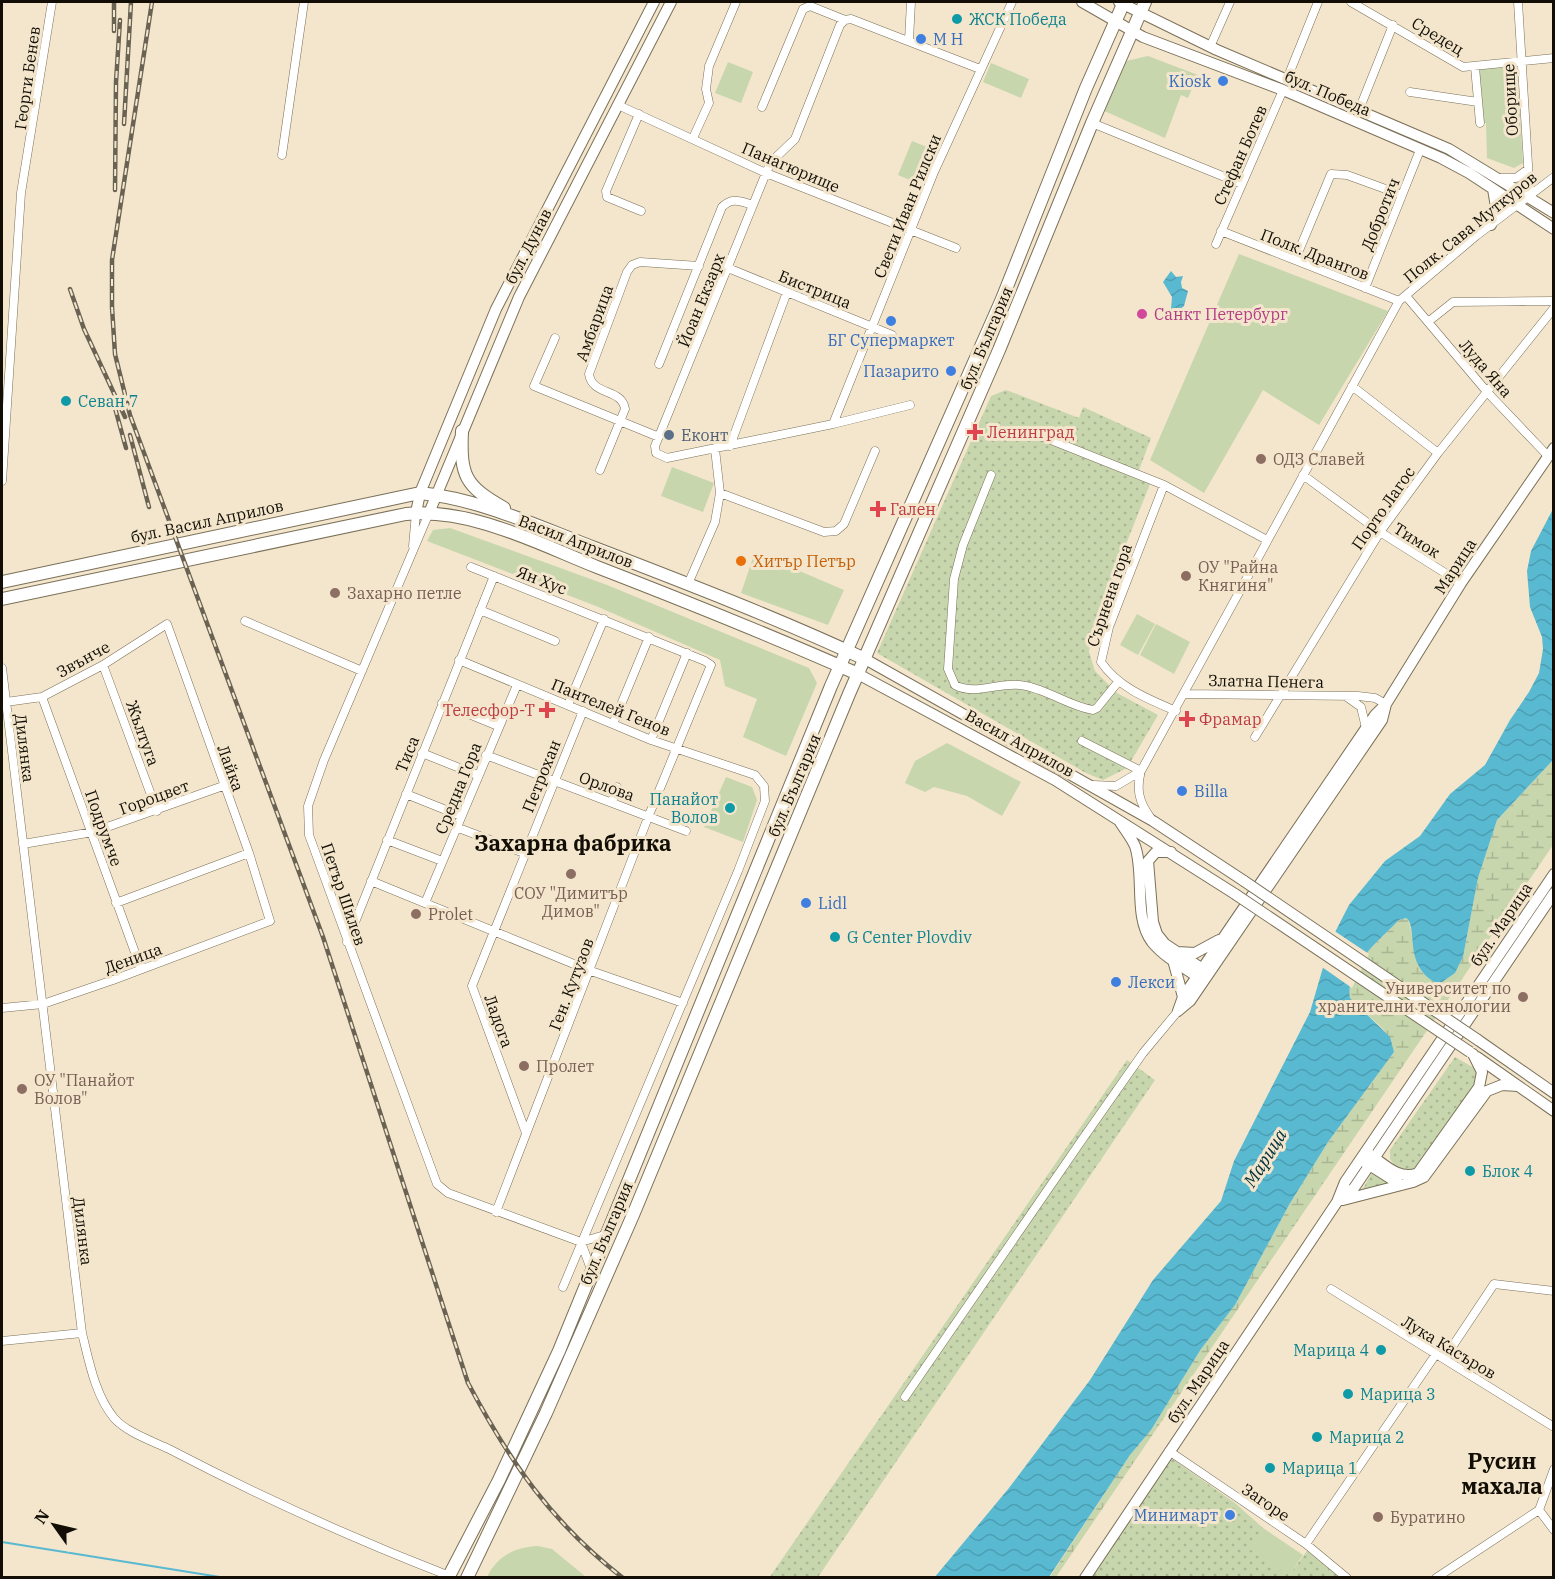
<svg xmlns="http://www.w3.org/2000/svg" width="1555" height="1579" viewBox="0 0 1555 1579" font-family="'IBM Plex Serif',serif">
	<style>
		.grass { fill: url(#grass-dots) }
		.wetland { fill: url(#wetland-marsh) }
		.park { fill: #c7d6ad }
		.water { fill: url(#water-waves) }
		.pier { fill: #f3e6cc }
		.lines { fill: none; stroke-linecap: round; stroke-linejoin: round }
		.stream { stroke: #59b9d1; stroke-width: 2 }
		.street-casing { stroke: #7b7058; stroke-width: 9 }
		.secondary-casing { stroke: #7b7058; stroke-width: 12 }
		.primary-casing { stroke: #7b7058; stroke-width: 14 }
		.street { stroke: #fff; stroke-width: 8 }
		.secondary { stroke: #fff; stroke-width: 10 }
		.primary { stroke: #fff; stroke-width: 12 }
		.rail-casing { stroke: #6a6353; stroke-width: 4.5 }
		.rail { stroke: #f3e6cc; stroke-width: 2; stroke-dasharray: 7; stroke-linecap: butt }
		.secondary-bridge-casing { stroke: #7b7058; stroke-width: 12; stroke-linecap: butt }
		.secondary-bridge { stroke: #fff; stroke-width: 10 }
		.culture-dot { fill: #0f9aa8; stroke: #f3e6cc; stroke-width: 2 }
		.shop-dot { fill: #3f7fe0; stroke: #f3e6cc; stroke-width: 2 }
		.hotel-dot { fill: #d1479c; stroke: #f3e6cc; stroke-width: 2 }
		.health-dot { fill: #e0444e; stroke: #f3e6cc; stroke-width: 2 }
		.service-dot { fill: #5c6f8a; stroke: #f3e6cc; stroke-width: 2 }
		.education-dot { fill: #8d6e63; stroke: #f3e6cc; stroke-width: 2 }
		.food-dot { fill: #e8710a; stroke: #f3e6cc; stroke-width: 2 }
		.labels { text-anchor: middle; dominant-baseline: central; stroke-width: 6; stroke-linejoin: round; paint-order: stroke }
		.culture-label { font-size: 16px; fill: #0d838f; stroke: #f3e6cc; text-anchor: start }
		.street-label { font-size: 16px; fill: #120e05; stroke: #f3e6cc }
		.shop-label { font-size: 16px; fill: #366cbe; stroke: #f3e6cc; text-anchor: start }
		.hotel-label { font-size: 16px; fill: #b23c85; stroke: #f3e6cc; text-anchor: start }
		.health-label { font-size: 16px; fill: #be3a42; stroke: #f3e6cc; text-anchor: start }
		.service-label { font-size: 16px; fill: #4e5e75; stroke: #f3e6cc; text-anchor: start }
		.education-label { font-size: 16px; fill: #785e54; stroke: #f3e6cc; text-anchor: start }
		.food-label { font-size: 16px; fill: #c56008; stroke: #f3e6cc; text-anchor: start }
		.water-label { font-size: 18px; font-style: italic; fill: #01313b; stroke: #f3e6cc }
		.district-label { font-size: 22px; font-weight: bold; fill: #120e05; stroke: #f3e6cc }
	</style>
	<defs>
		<pattern id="grass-dots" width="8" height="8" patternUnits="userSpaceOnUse" patternTransform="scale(1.5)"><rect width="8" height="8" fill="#c7d6ad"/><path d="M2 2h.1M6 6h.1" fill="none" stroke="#aab693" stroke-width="1.8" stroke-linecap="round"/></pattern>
		<pattern id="wetland-marsh" width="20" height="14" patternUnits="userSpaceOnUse" patternTransform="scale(1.5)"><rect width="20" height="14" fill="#c7d6ad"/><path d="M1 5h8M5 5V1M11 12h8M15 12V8" fill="none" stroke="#aab693"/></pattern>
		<pattern id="water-waves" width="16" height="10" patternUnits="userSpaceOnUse" patternTransform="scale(1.5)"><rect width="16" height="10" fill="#59b9d1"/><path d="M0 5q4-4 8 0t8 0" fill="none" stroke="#4c9eb2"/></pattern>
	</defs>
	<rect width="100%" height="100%" fill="#f3e6cc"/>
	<path class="grass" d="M1006,390L1079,418L1083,407L1151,438L1136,478L1150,484L1094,624L1089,652L1095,671L1117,693L1158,715L1127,768L1103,780L1086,773L877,653L991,396Z
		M1455,1057L1476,1069V1085L1421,1166L1412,1171L1396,1167L1390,1159V1150Z
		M1127,1060L1155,1080L818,1577L769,1578Z
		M1373,1171L1390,1184L1361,1192Z
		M1171,1458L1235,1503L1263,1528L1250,1549L1289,1575L1310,1547L1342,1578H1092Z"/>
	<path class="wetland" d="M1553,760V845L1056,1577L1049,1578L1130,1455L1151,1430L1201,1349L1235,1305L1289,1205L1328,1142L1394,1052L1383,1029L1350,998C1345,966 1380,940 1399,920L1406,918C1413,923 1413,957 1420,969C1423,974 1430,979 1435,982L1455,973L1463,957L1478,878L1497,820Z"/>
	<path class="park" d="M1148,56L1198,75L1188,98L1181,95L1165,138L1102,110L1122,62Z
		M728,62L753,72L741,103L715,93Z
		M991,63L1029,79L1021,98L983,82Z
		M1517,64L1523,163L1514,168L1487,158L1486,123H1483L1479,69Z
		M912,141L937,151L922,185L898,175Z
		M1239,254L1388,311L1319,425L1263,390L1204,493L1150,460Z
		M672,467L714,483L703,512L661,496Z
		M450,528L607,585L809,668L817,683L786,756L743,737L757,699L725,686L720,660L596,606L427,541L433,530Z
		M755,552L844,590L828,625L741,593Z
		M1137,614L1155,624L1138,655L1120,645Z
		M1156,624L1190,642L1174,674L1140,655Z
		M947,743L1021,782L1002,816L967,796L934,787L925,792L905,783L915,761Z
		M726,777L752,787L757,800L743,842L704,827Z
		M1263,1528L1303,1555L1289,1575L1249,1549Z
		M538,1546L552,1549L586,1577H487C497,1556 515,1547 538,1546Z"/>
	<path class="water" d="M1171,271L1176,277L1183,276L1181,282L1182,288L1188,291L1184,306L1176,313L1171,309L1172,297L1163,282Z
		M1553,509V760L1497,820L1478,878L1463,957L1455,973L1439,984C1402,968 1419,927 1406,918L1399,920C1380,940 1345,966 1350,998L1390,1037L1394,1052L1328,1142L1289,1205L1235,1305L1201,1349L1151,1430L1130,1455L1049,1577L934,1578L1009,1488L1090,1380L1153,1280L1221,1201L1234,1161L1310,1012L1331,940L1349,905L1385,861L1420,836L1450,794L1485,765L1510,720L1529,692L1539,673L1543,649L1542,637L1530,607L1527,571L1531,551Z"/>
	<path class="pier" d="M1333,930L1369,954L1352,988L1319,965Z"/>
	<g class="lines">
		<path class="stream" d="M2,1542L226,1578"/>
		<defs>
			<path id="street" d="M1351,2L1463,67L1554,58
				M1518,2L1530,197
				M909,40L911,2
				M1210,47L1230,2
				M1475,67L1480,123
				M1287,79L1318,2
				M1410,92L1478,102
				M618,105L766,173L956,248
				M762,107L803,9L810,6L845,20
				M1359,110L1393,25
				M639,114L606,191L607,197L641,211
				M1092,123L1242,184
				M693,138L709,103L706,89L709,66L736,2
				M282,155L304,2
				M1501,178H1516L1527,170
				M1221,231L1399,301
				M1216,244L1283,90
				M1295,260L1331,174L1347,175L1402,195
				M728,268L892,335
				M1365,288L1420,150
				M1406,296L1488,393L1548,456
				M1428,322L1453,302L1554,301
				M555,338L534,386L659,437
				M659,364L722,207C732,197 740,201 753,205
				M1352,386L1438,453
				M910,405L833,424L667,458L656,453L655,446L766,173L771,162L795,139L840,25L845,20L851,19L980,69
				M833,424L934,172L1012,2
				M1031,432L1164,485L1267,540
				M730,446L787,292
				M600,470L625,409C622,388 592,396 589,374L627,272L632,265L640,262L699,266
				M991,475L963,545L954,579L948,669L955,685C975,696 999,682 1020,685C1046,688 1068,706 1093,710L1097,708L1118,682
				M1303,475L1380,532L1461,583
				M2,481L21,193L52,2
				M1164,485L1109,627L1101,662C1119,688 1148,699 1176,711
				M720,493L824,532L836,531L844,524L875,451
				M429,513L324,760L308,806L309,835L437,1184L448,1193L581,1242
				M413,546L416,513
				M471,567L705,661L711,665L649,815L496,1212
				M688,584L715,522L720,493L715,449
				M480,610L555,641
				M245,621L362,671
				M459,660L651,740L755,775L764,786L765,801L738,871L563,1287
				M103,665L157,811
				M2,668L82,1333C89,1361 95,1395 114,1418C126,1432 152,1441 169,1449C261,1497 356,1540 452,1577
				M1186,694L1358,696L1375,698L1386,704
				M42,697L141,969
				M1347,697L1361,707L1366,728
				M442,703L498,726
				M568,705L604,619
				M613,724L649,637
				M1255,737L1380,532L1438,453L1554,308
				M651,740L687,653
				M1082,741L1141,771
				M422,753L477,775
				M486,755L686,831
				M1093,785L1116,786L1141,771
				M406,794L461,816
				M612,802L617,787
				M1150,817C1139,802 1136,789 1141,771L1399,301L1476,236L1554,177
				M456,827L524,853
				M387,840L442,861
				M23,844L93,832L223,786
				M371,881L591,971L683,1003
				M116,903L249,853
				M425,903L517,685
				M347,942L494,576
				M2,1008L43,1004L113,980L270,921L249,853L167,624L103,665L42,697L6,702
				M526,1133L472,986L583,711
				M581,1242L592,1272
				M581,1242L608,1234
				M1331,1289L1554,1427
				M2,1341L82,1333
				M1444,1359L1494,1284L1554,1291
				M905,1397L1084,1137L1143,1053L1178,1011
				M1169,1451L1306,1544L1347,1578
				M1539,1510L1554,1469
				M1539,1510L1554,1530
				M1306,1544L1436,1354
				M1436,1578L1539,1510"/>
			<path id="secondary" d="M1082,2L1143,37L1283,90L1441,158L1469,173L1554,229
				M1119,2L1217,50L1449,149L1554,213
				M1491,225L1496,207L1493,189
				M416,513L420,493L496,309L654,2
				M429,513L519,297L671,2
				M865,659L1153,821L1244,881
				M858,674L1055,780L1235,894
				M1120,822C1125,830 1131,837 1135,846C1145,875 1133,917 1152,942C1165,958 1185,968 1201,979
				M1171,852H1156L1148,861L1153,922L1157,934L1165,944L1207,972
				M1178,952L1195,953L1219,940
				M1173,960L1183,997
				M1178,1011L1190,1001L1382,720L1386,704L1461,583L1554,448
				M1178,1011L1183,997L1375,715L1386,704
				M1478,1040L1554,1093
				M1477,1057L1554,1111
				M1368,1153C1384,1164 1399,1181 1418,1173L1479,1087L1482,1072L1473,1054
				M1363,1161L1401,1185
				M1340,1200L1354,1188L1554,893
				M1343,1200L1413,1182L1424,1177L1487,1091L1502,1085L1518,1086
				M1085,1578L1337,1202L1345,1182L1554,874"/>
			<path id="primary" d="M462,431C460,476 465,486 504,508
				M2,582L420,493C480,499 539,527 595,548C686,583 777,618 865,659
				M2,599L406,514C471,508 537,543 597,567C685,601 772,636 858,674
				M448,1578L499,1480L559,1351L831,686L1002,299L1086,88L1124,2
				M467,1578L546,1413L633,1215L849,694L999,350L1092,123L1145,2"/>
		</defs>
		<use href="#street" class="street-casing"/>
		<use href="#secondary" class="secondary-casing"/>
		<use href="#primary" class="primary-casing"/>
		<use href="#street" class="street"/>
		<use href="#secondary" class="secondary"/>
		<use href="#primary" class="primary"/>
		<defs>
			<path id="rail" d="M152,2L112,260V307L115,354L130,415L323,937L468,1383C510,1462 551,1522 623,1578
				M114,31V2
				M124,124L131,2
				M115,190L116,82L120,20
				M70,289L84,329L125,417
				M115,408L126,448
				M130,435L149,507"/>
		</defs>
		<use href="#rail" class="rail-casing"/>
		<use href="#rail" class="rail"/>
		<defs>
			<path id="secondary-bridge" d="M1244,881L1478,1040
				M1235,894L1470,1052"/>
		</defs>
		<use href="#secondary-bridge" class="secondary-bridge-casing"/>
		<use href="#secondary-bridge" class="secondary-bridge"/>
	</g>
	<g class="culture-dot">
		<circle cx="957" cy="19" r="6"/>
		<circle cx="66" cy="401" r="6"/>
		<circle cx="730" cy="808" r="6"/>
		<circle cx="835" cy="937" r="6"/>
		<circle cx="1470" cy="1171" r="6"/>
		<circle cx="1381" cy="1350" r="6"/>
		<circle cx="1348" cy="1394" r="6"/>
		<circle cx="1317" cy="1437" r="6"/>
		<circle cx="1270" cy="1468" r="6"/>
	</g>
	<g class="shop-dot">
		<circle cx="921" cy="39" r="6"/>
		<circle cx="1223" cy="81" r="6"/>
		<circle cx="891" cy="321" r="6"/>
		<circle cx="951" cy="371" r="6"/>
		<circle cx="1182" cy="791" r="6"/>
		<circle cx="806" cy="903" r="6"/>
		<circle cx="1116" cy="982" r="6"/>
		<circle cx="1230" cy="1515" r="6"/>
	</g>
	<circle class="hotel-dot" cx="1142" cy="314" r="6"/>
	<g class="health-dot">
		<path d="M972 423h6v6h6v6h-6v6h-6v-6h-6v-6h6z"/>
		<path d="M875 500h6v6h6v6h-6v6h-6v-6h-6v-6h6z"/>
		<path d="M544 701h6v6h6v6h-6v6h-6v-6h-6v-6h6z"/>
		<path d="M1184 710h6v6h6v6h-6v6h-6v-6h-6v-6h6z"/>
	</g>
	<circle class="service-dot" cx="669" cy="435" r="6"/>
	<g class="education-dot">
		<circle cx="1261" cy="459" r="6"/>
		<circle cx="1186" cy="576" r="6"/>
		<circle cx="335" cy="593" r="6"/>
		<circle cx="571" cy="874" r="6"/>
		<circle cx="416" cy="914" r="6"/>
		<circle cx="1523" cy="997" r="6"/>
		<circle cx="524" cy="1066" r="6"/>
		<circle cx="22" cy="1089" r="6"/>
		<circle cx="1378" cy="1517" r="6"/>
	</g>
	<circle class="food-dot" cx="741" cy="561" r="6"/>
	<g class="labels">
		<g class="culture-label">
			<text x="969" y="19">ЖСК Победа</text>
			<text x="78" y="401">Севан 7</text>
			<text x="718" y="799" text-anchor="end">Панайот<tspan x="718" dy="18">Волов</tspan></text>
			<text x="847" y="937">G Center Plovdiv</text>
			<text x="1482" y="1171">Блок 4</text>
			<text x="1369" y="1350" text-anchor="end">Марица 4</text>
			<text x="1360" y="1394">Марица 3</text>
			<text x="1329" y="1437">Марица 2</text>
			<text x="1282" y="1468">Марица 1</text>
		</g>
		<g class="street-label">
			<text transform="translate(1438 36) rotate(31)">Средец</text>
			<text transform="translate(27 78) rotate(-82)">Георги Бенев</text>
			<text transform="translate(1328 93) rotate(23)">бул. Победа</text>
			<text transform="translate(1510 100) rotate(-93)">Оборище</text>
			<text transform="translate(1240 155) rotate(-66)">Стефан Ботев</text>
			<text transform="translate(791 167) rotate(23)">Панагюрище</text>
			<text transform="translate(907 206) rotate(-68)">Свети Иван Рилски</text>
			<text transform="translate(1380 214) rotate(-68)">Добротич</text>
			<text transform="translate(1470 227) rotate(-39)">Полк. Сава Муткуров</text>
			<text transform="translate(528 246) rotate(-63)">бул. Дунав</text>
			<text transform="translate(1315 254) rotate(21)">Полк. Дрангов</text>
			<text transform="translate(815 289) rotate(22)">Бистрица</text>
			<text transform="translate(701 300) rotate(-68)">Йоан Екзарх</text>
			<text transform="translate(594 323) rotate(-70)">Амбарица</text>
			<text transform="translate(986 338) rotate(-67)">бул. България</text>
			<text transform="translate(1486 368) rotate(49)">Луда Яна</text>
			<text transform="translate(1383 508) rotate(-55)">Порто Лагос</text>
			<text transform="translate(207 521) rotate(-12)">бул. Васил Априлов</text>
			<text transform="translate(1417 540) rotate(32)">Тимок</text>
			<text transform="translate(576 541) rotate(21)">Васил Априлов</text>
			<text transform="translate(1455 566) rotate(-57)">Марица</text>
			<text transform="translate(542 580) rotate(21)">Ян Хус</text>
			<text transform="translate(1109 595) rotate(-71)">Сърнена гора</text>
			<text transform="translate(83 659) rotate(-29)">Звънче</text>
			<text transform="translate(1266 681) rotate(1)">Златна Пенега</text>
			<text transform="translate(611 707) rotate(22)">Пантелей Генов</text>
			<text transform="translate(143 733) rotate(70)">Жълтуга</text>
			<text transform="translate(1020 743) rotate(29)">Васил Априлов</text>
			<text transform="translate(25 748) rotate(83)">Дилянка</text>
			<text transform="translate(407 754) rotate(-68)">Тиса</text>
			<text transform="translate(231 768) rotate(70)">Лайка</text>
			<text transform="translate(541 776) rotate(-68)">Петрохан</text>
			<text transform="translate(794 785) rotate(-67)">бул. България</text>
			<text transform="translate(607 786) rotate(20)">Орлова</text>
			<text transform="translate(458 788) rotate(-68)">Средна Гора</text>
			<text transform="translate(154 797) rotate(-20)">Гороцвет</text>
			<text transform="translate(104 828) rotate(70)">Подрумче</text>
			<text transform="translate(344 894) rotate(71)">Петър Шилев</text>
			<text transform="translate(1501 924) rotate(-56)">бул. Марица</text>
			<text transform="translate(133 958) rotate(-20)">Деница</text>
			<text transform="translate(571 984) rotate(-69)">Ген. Кутузов</text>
			<text transform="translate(499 1021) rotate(70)">Ладога</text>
			<text transform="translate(83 1231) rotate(83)">Дилянка</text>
			<text transform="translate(606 1233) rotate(-67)">бул. България</text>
			<text transform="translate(1449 1347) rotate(31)">Лука Касъров</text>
			<text transform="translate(1198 1381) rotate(-56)">бул. Марица</text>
			<text transform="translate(1266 1502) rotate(34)">Загоре</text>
		</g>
		<g class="shop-label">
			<text x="933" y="39">М Н</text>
			<text x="1211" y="81" text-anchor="end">Kiosk</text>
			<text x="891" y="340" text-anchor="middle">БГ Супермаркет</text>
			<text x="939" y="371" text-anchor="end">Пазарито</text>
			<text x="1194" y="791">Billa</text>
			<text x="818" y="903">Lidl</text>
			<text x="1128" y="982">Лекси</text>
			<text x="1218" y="1515" text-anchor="end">Минимарт</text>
		</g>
		<g class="hotel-label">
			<text x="1154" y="314">Санкт Петербург</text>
		</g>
		<g class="health-label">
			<text x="987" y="432">Ленинград</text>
			<text x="890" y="509">Гален</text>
			<text x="535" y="710" text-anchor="end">Телесфор-Т</text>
			<text x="1199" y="719">Фрамар</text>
		</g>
		<g class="service-label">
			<text x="681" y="435">Еконт</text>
		</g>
		<g class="education-label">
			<text x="1273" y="459">ОДЗ Славей</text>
			<text x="1198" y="567">ОУ "Райна<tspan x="1198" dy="18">Княгиня"</tspan></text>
			<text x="347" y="593">Захарно петле</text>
			<text x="571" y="893" text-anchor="middle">СОУ "Димитър<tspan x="571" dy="18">Димов"</tspan></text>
			<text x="428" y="914">Prolet</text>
			<text x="1511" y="988" text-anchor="end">Университет по<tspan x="1511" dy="18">хранителни технологии</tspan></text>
			<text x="536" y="1066">Пролет</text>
			<text x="34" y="1080">ОУ "Панайот<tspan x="34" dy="18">Волов"</tspan></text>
			<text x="1390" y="1517">Буратино</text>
		</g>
		<g class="food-label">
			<text x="753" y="561">Хитър Петър</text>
		</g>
		<g class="water-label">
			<text transform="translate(1265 1158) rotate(-58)">Марица</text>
		</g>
		<g class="district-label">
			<text x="573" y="842">Захарна фабрика</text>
			<text x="1502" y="1460">Русин<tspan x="1502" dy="25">махала</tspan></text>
		</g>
	</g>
	<rect width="1555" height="1579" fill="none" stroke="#120e05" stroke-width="6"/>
	<g transform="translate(54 1525) rotate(304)" stroke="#f3e6cc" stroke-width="4.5" paint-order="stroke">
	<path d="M0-4.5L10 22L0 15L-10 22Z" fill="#120e05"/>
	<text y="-9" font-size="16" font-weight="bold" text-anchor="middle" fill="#120e05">N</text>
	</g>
</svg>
